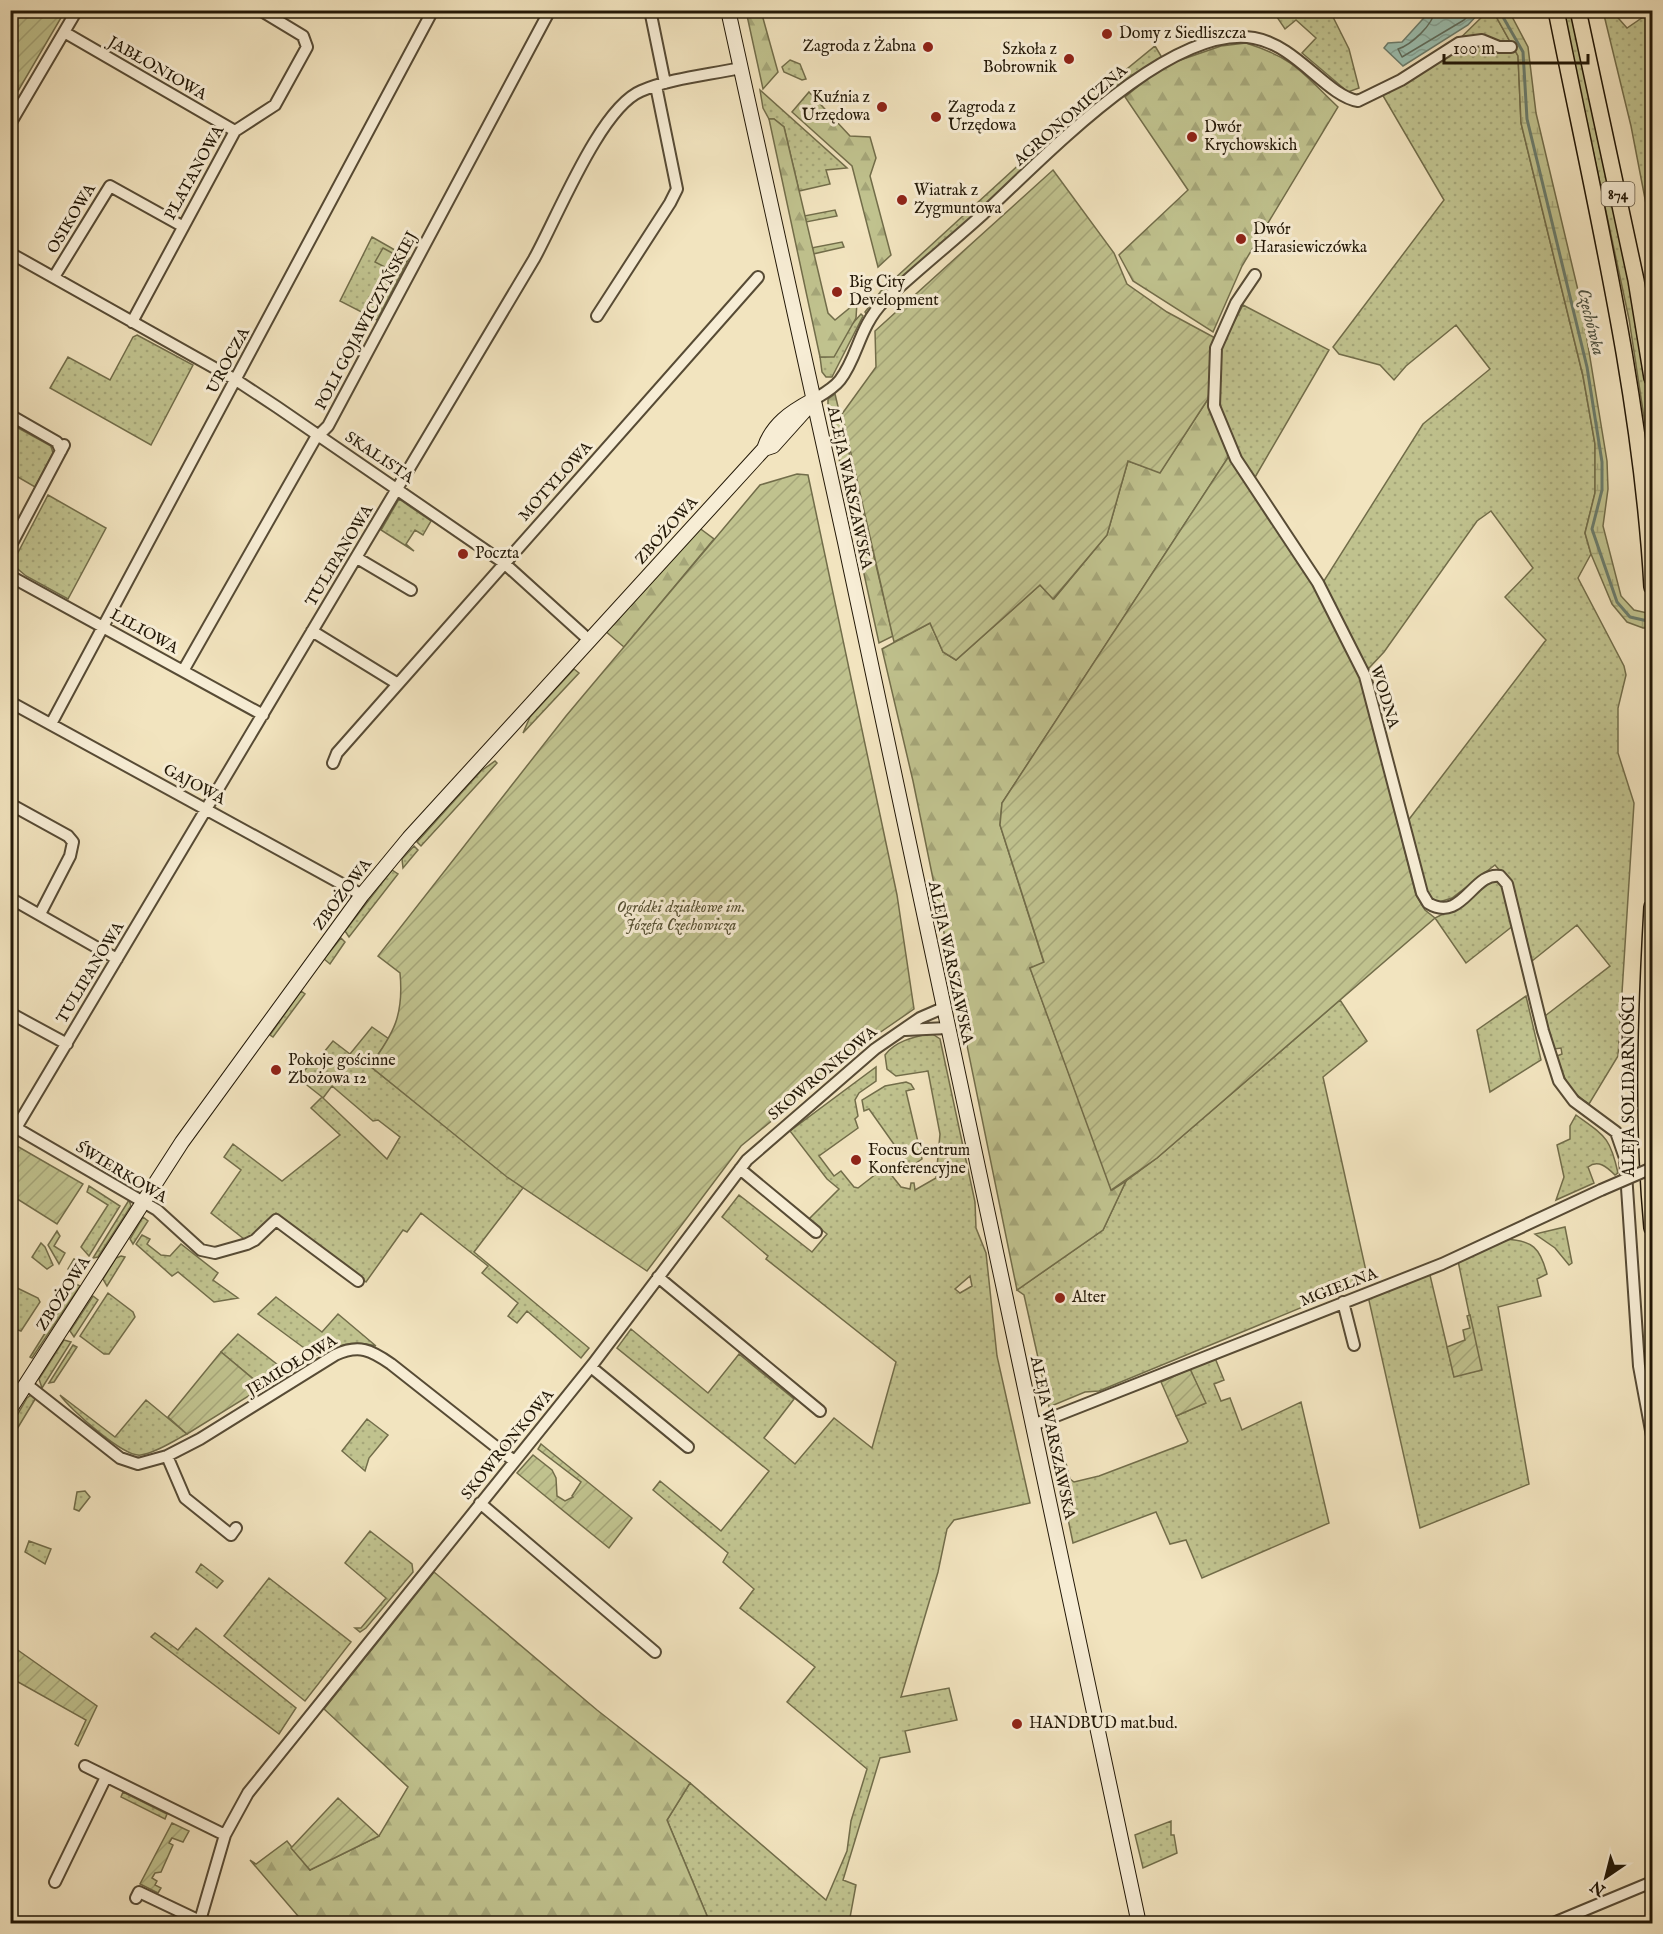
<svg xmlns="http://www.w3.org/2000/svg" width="1663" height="1934" viewBox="0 0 1663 1934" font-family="'IM FELL English',serif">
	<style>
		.grass { fill: url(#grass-dots); stroke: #726d4a; stroke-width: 1.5; fill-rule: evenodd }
		.forest { fill: url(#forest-firs); stroke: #726d4a; stroke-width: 1.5 }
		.wetland { fill: url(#wetland-marsh); stroke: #726d4a; stroke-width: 1.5 }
		.garden { fill: url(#garden-furrows); stroke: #726d4a; stroke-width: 1.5 }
		.pitch { fill: #c0c28e; stroke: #726d4a; stroke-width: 1.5 }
		.water { fill: url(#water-waves); stroke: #6b7c6c; stroke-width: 1.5 }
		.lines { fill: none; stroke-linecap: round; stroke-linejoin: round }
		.shore { stroke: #5f6c5c; stroke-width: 1.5 }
		.stream { stroke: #6b7c6c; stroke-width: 3 }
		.street-casing { stroke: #574b35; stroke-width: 14 }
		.secondary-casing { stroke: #231807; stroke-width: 16 }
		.primary-casing { stroke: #231807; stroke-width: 18 }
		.street { stroke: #f7edd5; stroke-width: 10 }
		.secondary { stroke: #f7edd5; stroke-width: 14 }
		.primary { stroke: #f2e4bf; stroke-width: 15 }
		.street-bridge-casing { stroke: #574b35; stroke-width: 14; stroke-linecap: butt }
		.street-bridge { stroke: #f7edd5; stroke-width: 10 }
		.poi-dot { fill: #8f2418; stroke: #f7edd5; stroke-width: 2 }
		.labels { text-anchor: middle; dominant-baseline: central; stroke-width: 6; stroke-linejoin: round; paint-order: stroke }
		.shield { fill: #f7edd5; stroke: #635845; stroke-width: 1.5 }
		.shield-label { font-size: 15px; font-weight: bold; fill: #231807 }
		.poi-label { font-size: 16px; fill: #231807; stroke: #f7edd5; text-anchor: start }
		.street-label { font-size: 16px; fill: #231807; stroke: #f7edd5 }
		.park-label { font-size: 16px; font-style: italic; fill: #5a5436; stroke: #f7edd5 }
		.water-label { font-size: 18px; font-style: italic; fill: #4d5242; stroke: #f7edd5 }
	</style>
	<defs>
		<pattern id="grass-dots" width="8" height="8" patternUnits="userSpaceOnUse" patternTransform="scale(1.5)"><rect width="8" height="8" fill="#c0c28e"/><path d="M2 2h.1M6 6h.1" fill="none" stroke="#a5a679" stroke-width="1.8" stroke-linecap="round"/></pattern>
		<pattern id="forest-firs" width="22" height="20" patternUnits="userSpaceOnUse" patternTransform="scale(1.5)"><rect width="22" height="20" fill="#c0c28e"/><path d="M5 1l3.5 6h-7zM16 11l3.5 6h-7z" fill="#a5a679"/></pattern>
		<pattern id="wetland-marsh" width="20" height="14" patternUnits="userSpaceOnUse" patternTransform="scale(1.5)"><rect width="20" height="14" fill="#c0c28e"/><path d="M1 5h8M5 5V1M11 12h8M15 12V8" fill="none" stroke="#a5a679"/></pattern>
		<pattern id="garden-furrows" width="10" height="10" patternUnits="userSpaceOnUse" patternTransform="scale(1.5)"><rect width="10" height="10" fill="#c0c28e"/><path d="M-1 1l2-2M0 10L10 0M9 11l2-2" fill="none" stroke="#a5a679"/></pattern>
		<pattern id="water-waves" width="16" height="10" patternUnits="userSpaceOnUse" patternTransform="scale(1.5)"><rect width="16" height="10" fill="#9bbfb0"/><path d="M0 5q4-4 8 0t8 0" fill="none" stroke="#85a396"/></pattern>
	</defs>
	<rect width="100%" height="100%" fill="#f2e4bf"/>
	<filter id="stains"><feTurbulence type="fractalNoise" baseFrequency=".00333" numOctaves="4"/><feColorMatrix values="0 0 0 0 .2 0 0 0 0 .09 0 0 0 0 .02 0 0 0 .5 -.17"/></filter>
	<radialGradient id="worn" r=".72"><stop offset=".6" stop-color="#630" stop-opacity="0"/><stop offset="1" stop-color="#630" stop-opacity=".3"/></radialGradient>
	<path class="grass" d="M1260,11H1330L1349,49L1359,88L1348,92L1302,53L1316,38L1296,20L1285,29L1277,17Z
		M1488,11H1493L1518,56L1521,123L1583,376L1595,444V493L1585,533L1591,554L1578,578L1624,666L1626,675L1618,708V753L1634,803L1618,1056L1589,1104C1569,1092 1563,1078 1557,1056L1562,1054L1561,1048L1554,1049L1545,1016L1610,966L1577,925L1532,961L1509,881L1495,865L1452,898L1436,903L1429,899L1407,822L1546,640L1505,597L1533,568L1491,511L1477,521L1384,652L1369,668L1365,666L1322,584L1423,424L1490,369L1456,325L1406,366L1394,380L1380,365L1339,354L1333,347L1444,200L1382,94L1441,57Z
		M1563,11H1572L1637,312L1652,412V470L1629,319Z
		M1603,11H1612L1627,28L1649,13L1652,18V235L1631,126Z
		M1155,46L1164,61L1136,79L869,318L865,312L881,291L1095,95Z
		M790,60L800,64L806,79L802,80L784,72L782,67Z
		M760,90L847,168L826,170L830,184L799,191L784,127L774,119H769L763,108Z
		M835,210L837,216L806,222L804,216Z
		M372,237L409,258L377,320L340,301Z
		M842,242L844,247L813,254L811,248Z
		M1243,305L1329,350L1254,479L1239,456L1217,404L1220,349Z
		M861,314L863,316L832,377H826L822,372L820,357L834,356L845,332Z
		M137,335L193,365L151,445L50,388L68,357L110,380L133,337Z
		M11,424L51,446L53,453L35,487L11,473Z
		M48,495L106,528L68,599L26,576L12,564Z
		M399,499L431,521L423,535L415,530L406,544L414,551L381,530Z
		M574,669L579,673L523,733L530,717Z
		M495,761L497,763L421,846L417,842L481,771Z
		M414,846L418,850L403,868L402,859Z
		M392,870L398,874L349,937L345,931Z
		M1487,880L1504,884L1514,925L1466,963L1435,918L1445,913Z
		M341,938L345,942L330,964L324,959Z
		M301,991L305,994L273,1037L270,1035Z
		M1526,996L1541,1060L1490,1092L1477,1030Z
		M1340,1000L1367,1041L1323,1077L1368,1280L1099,1391L1085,1392L1049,1407L1024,1295L1017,1290L1103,1230L1126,1181L1157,1158Z
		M372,1027L389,1039L370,1066L523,1188L474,1252L589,1348L581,1358L527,1311L517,1323L508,1316L518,1303L482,1273L488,1266L421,1213L407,1232L403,1230L366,1282L276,1213L253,1236L244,1239L211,1213L241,1170L224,1157L233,1144L282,1181L340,1135L311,1108L322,1097L298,1078L312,1062L315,1063L333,1041L350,1054ZM332,1086L373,1121L378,1120L400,1137L387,1159L323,1098Z
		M931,1033L940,1039L975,1202L976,1228L986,1253L997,1356L1030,1503L954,1520L947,1529L938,1572L901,1697L949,1688L957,1720L905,1731L910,1752L880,1758L843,1880L856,1885L849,1923H710L667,1820L690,1783L826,1900L847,1851L851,1821L867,1769L787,1702L815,1667L740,1608L754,1589L723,1562L728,1553L653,1490L660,1481L721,1531L769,1471L617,1348L631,1329L708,1393L739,1354L794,1399L764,1438L795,1464L834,1418L872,1448L896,1362L766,1259L768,1256L722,1217L739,1195L812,1252L827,1234L809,1219L839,1189L827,1179L790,1131L876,1067V1081L859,1093L855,1100L858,1116L855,1119L858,1128L819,1156L834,1176L841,1171L854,1187L858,1188L885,1167L901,1187L910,1189L911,1183H914L915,1190L936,1178L940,1134L928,1071L896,1076L887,1069L885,1055C895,1041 914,1037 931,1033ZM970,1276L972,1286L960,1293L955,1289Z
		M906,1082L911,1084L914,1089L906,1091L922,1159L910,1167L869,1109L864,1111L862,1100L885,1086Z
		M1576,1115C1605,1136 1610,1137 1618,1173L1615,1175C1607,1167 1598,1159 1588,1167L1594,1183L1556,1200L1564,1177L1557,1145L1570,1139V1126Z
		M89,1186L120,1206L89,1256L81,1247L108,1205L87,1192Z
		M129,1200L131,1206L98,1257L93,1258Z
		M143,1217L148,1221L133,1244L130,1239Z
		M1565,1227L1572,1263L1569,1265L1555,1248L1535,1234Z
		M57,1231L60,1236L54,1246L65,1253L59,1264L48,1245Z
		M142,1235L150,1239L147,1244L161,1255L170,1256L181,1244L218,1273L213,1280L238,1298L214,1302L178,1272L172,1276L136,1244Z
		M1504,1239C1533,1240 1540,1248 1547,1274L1537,1279L1541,1296L1498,1307L1529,1484L1420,1528L1368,1296L1429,1271L1454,1376L1481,1370L1458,1261Z
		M41,1243L45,1247L53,1265L47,1269L32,1257Z
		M121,1256L125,1257L107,1286L103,1279L116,1258Z
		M74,1259L84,1262L76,1275L68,1269Z
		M76,1284L80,1286L32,1358L30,1357Z
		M11,1285L38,1298L40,1302L21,1331L15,1329L11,1317Z
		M108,1293L133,1312L135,1317L109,1354H104L80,1336Z
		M93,1296L98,1300L74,1337L70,1331Z
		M276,1297L322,1332L338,1314L376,1346C352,1339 336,1346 315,1356L258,1314Z
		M238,1334L287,1372L263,1387L221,1352Z
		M64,1340L71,1342L42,1388L39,1379Z
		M73,1345L77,1347L54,1382L49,1383Z
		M1215,1358L1224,1380L1214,1384L1221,1401L1230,1398L1242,1430L1301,1402L1329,1523L1202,1578L1186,1540L1170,1544L1156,1512L1073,1543L1049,1427L1056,1424L1070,1479L1074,1482L1099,1476L1186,1443L1188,1441L1176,1416L1205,1403L1190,1369Z
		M31,1395L37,1396L11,1439V1426L27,1398Z
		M60,1395L115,1437L146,1400L187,1434C173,1441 156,1453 141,1455C124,1458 70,1409 60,1395Z
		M367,1419L388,1435L369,1458L365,1471L342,1451Z
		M85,1491L90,1497L79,1511L74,1509L77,1492Z
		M370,1531L412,1564L413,1572L366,1628L360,1632L355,1628H361L386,1598L345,1563Z
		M29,1541L51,1549L45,1564L25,1552Z
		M201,1564L223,1581L217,1588L196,1572Z
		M269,1578L351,1642L305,1701L224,1636Z
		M196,1628L296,1708L279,1734L151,1637L155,1633L178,1650Z
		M123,1792L167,1814L165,1819L121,1797Z
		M1171,1821V1835H1174L1177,1853L1143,1868L1135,1835Z"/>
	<path class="forest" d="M746,11H761L778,72L763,89Z
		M1246,43C1296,59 1302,73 1338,107L1242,266L1213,332L1133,281L1119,255L1188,190L1125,97L1163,66L1221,46Z
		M809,92L850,136L870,137L876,158L870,176L891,255L878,267L852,166L792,112Z
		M769,119H774L784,127L828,313L835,320L857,302L856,318L834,357H820Z
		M835,394L893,636L879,643L828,408V399Z
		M1208,399L1229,456L1002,803L1000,825L1044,963L1030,968L1112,1190L1126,1181L1103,1230L1017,1290L913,781L882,649L930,623L943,652L956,660L1040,585L1054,599L1107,535L1128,461L1160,472Z
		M698,527L714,539L624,647L604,630Z
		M434,1572L597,1710L690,1783L667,1820L710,1923H304L250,1860L256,1864L287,1841L310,1870L379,1836L408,1787L324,1709Z"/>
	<path class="wetland" d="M1493,11H1509L1528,47L1536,113L1581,303L1607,461L1608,489L1603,526L1621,596L1634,610L1652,614V628H1643L1627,622L1612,604L1591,554L1585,533L1595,493V444L1583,376L1521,123L1518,56Z"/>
	<path class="garden" d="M11,10L65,11L11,103L10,11Z
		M1053,170L1114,253L1127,284L1167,312L1217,339L1208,399L1160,473L1128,461L1107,535L1053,599L1040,585L956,660L943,652L930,623L894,642L842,414L876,367L875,331Z
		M1229,456L1314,586L1362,683L1416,895L1425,910L1435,918L1157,1158L1111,1190L1030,968L1044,962L1000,825L1002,803Z
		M797,474L808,475L897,895L914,1009L872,1038L741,1146L647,1271L507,1177L370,1066C394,1033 404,1015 400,973L378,956L566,716L760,485Z
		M10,1142L83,1184L57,1224L11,1195Z
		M1470,1315L1482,1370L1454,1377L1447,1347L1465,1340L1463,1330L1470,1328L1467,1316Z
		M221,1352L263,1387L187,1434L168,1417Z
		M1190,1369L1206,1403L1176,1416L1161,1382Z
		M541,1444L632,1518L609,1548L517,1473L533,1455L552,1470L556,1478L557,1496L565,1501L573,1497L572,1496L581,1482L538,1449Z
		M12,1646L97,1706L78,1746L75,1744L86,1720L11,1678Z
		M338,1798L379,1836L310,1870L291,1848Z
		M172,1823L189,1831L183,1842L172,1838L169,1843L173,1845L161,1872L155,1873L152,1878L157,1881L155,1885L161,1888L158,1893L140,1884Z"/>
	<path class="pitch" d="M383,248L407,261L400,275L375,262Z"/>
	<path class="water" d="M1431,10L1481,11L1468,25L1403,66L1384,48L1388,43L1402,42Z"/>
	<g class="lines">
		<path class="shore" d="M1435,10C1433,25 1411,45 1398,49L1402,57L1464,20L1474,10"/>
		<path class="stream" d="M1499,10L1523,52L1527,119L1587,367L1602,462V490L1592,529L1617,602L1630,617L1652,622"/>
		<defs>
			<path id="street" d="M650,10L665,83
				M64,32L235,131
				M10,124L77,10
				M10,253L236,380L277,407L504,563L589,640
				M1255,275L1236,303L1216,348L1214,406L1236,459L1318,583L1365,676L1422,893L1428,903C1462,924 1473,871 1500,876L1507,884L1543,1031L1559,1081L1574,1101L1616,1132L1625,1158L1639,1366L1652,1436
				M54,277L110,186L182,226
				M597,316L670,203L677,189L656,86
				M132,322L235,131L275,105L307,47L303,36L260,10
				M813,400C823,394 833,389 840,380C859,355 858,328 884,301C916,271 950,244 983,214C1042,160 1169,23 1254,38C1296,45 1327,96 1358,101L1401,80L1459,43L1482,40L1499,47H1511
				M10,415L57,442L61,451
				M10,547L64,445
				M357,558L411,590
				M10,576L263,715
				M312,631L398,684
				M183,671L315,439L328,426L550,10
				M10,702L362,895
				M51,724L433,10
				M333,763L337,753L758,277
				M10,804L68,836L73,842L70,856L40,914
				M10,898L117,959
				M10,1013L67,1044
				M905,1030L947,1028
				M11,1125L157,1210L201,1250L215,1253L247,1244L255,1240L276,1220L358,1281
				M16,1128L534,259C557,218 600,108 641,91C672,78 708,75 740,68
				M740,1169L816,1232
				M658,1277L820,1411
				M1343,1302L1354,1345
				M591,1367L688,1447
				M26,1384L120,1458L138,1464L167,1456L200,1439L335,1355C359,1344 371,1350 391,1364L514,1461
				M1033,1425L1442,1264L1601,1190
				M167,1456L185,1498L231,1535L236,1528
				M480,1503L655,1652
				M85,1766L225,1835
				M55,1882L106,1777
				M136,1898L139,1892L200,1921
				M199,1924L225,1835L248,1793L593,1364L747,1160L875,1049L920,1018L943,1008
				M1551,1924L1652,1882"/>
			<path id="secondary" d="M728,10L845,542L1139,1924
				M764,449L773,446L808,407
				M10,1409L182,1142L362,895L409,838L764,449C772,424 791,412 813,400"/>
			<path id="primary" d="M1556,10C1594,201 1641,392 1652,587
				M1578,10L1636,280L1652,378
				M1652,907C1646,1014 1642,1121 1652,1228"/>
		</defs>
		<use href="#street" class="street-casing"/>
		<use href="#secondary" class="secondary-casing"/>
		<use href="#primary" class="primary-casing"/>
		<use href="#street" class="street"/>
		<use href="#secondary" class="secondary"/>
		<use href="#primary" class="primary"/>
		<defs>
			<path id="street-bridge" d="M1601,1190L1652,1168"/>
		</defs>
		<use href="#street-bridge" class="street-bridge-casing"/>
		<use href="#street-bridge" class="street-bridge"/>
	</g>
	<g class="poi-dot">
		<circle cx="1107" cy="34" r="6"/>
		<circle cx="928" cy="47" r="6"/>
		<circle cx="1069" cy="59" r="6"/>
		<circle cx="882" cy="107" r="6"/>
		<circle cx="936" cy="117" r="6"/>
		<circle cx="1192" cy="137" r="6"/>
		<circle cx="902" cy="200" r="6"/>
		<circle cx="1241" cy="239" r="6"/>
		<circle cx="837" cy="292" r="6"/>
		<circle cx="463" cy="554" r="6"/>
		<circle cx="276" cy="1070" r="6"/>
		<circle cx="856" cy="1160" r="6"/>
		<circle cx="1060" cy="1298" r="6"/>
		<circle cx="1017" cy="1724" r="6"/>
	</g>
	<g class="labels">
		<rect class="shield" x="1601.5" y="182" width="33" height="24" rx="4.5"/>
		<g class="shield-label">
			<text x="1618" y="194">874</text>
		</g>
		<g class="poi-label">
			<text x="1119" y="34">Domy z Siedliszcza</text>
			<text x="916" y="47" text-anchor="end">Zagroda z Żabna</text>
			<text x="1057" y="50" text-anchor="end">Szkoła z<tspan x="1057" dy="18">Bobrownik</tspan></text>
			<text x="870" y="98" text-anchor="end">Kuźnia z<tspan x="870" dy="18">Urzędowa</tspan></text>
			<text x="948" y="108">Zagroda z<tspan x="948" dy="18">Urzędowa</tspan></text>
			<text x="1204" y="128">Dwór<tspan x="1204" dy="18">Krychowskich</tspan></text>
			<text x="914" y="191">Wiatrak z<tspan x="914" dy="18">Zygmuntowa</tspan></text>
			<text x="1253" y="230">Dwór<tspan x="1253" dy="18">Harasiewiczówka</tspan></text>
			<text x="849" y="283">Big City<tspan x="849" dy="18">Development</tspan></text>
			<text x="475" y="554">Poczta</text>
			<text x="288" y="1061">Pokoje gościnne<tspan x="288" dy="18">Zbożowa 12</tspan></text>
			<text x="868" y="1151">Focus Centrum<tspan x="868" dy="18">Konferencyjne</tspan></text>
			<text x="1072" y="1298">Alter</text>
			<text x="1029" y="1724">HANDBUD mat.bud.</text>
		</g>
		<g class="street-label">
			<text transform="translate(157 69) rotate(30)">JABŁONIOWA</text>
			<text transform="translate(1071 116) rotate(-41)">AGRONOMICZNA</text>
			<text transform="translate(195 173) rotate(-61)">PLATANOWA</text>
			<text transform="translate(72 219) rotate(-59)">OSIKOWA</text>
			<text transform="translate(367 321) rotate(-62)">POLI GOJAWICZYŃSKIEJ</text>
			<text transform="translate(229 361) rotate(-62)">UROCZA</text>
			<text transform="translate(379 458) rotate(34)">SKALISTA</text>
			<text transform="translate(556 482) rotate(-48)">MOTYLOWA</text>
			<text transform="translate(849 488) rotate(78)">ALEJA WARSZAWSKA</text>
			<text transform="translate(667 531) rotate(-48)">ZBOŻOWA</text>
			<text transform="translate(340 556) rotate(-59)">TULIPANOWA</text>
			<text transform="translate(144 632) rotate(29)">LILIOWA</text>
			<text transform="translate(1384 697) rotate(73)">WODNA</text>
			<text transform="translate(194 785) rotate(28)">GAJOWA</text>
			<text transform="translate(343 895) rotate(-53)">ZBOŻOWA</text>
			<text transform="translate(950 963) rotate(78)">ALEJA WARSZAWSKA</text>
			<text transform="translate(91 973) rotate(-59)">TULIPANOWA</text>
			<text transform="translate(823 1074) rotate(-40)">SKOWRONKOWA</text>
			<text transform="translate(1630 1086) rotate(-90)">ALEJA SOLIDARNOŚCI</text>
			<text transform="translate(121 1173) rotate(31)">ŚWIERKOWA</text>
			<text transform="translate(1339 1288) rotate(-21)">MGIELNA</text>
			<text transform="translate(64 1294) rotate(-57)">ZBOŻOWA</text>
			<text transform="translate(292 1366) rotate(-31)">JEMIOŁOWA</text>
			<text transform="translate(1052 1438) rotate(78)">ALEJA WARSZAWSKA</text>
			<text transform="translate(508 1445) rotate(-51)">SKOWRONKOWA</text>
		</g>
		<g class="park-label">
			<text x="681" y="908">Ogródki działkowe im.<tspan x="681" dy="18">Józefa Czechowicza</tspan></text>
		</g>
		<g class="water-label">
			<text transform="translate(1590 322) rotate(76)">Czechówka</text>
		</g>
	</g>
	<rect width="1663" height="1934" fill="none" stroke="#f2e4bf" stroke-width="36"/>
	<rect x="12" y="12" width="1639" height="1910" fill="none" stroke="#231807" stroke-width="3"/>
	<rect x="18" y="18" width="1627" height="1898" fill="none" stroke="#231807" stroke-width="1.5"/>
	<g transform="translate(1606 1877) rotate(215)" stroke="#f7edd5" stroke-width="4.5" paint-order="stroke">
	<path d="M0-4.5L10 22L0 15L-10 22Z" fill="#231807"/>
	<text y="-9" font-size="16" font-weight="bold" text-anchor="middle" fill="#231807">N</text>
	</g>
	<path d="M1444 54v9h144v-9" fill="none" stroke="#231807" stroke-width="3"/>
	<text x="1453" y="54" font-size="18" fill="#231807" stroke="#f7edd5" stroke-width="4.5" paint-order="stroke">100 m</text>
	<rect width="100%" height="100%" filter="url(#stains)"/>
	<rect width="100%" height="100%" fill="url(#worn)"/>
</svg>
